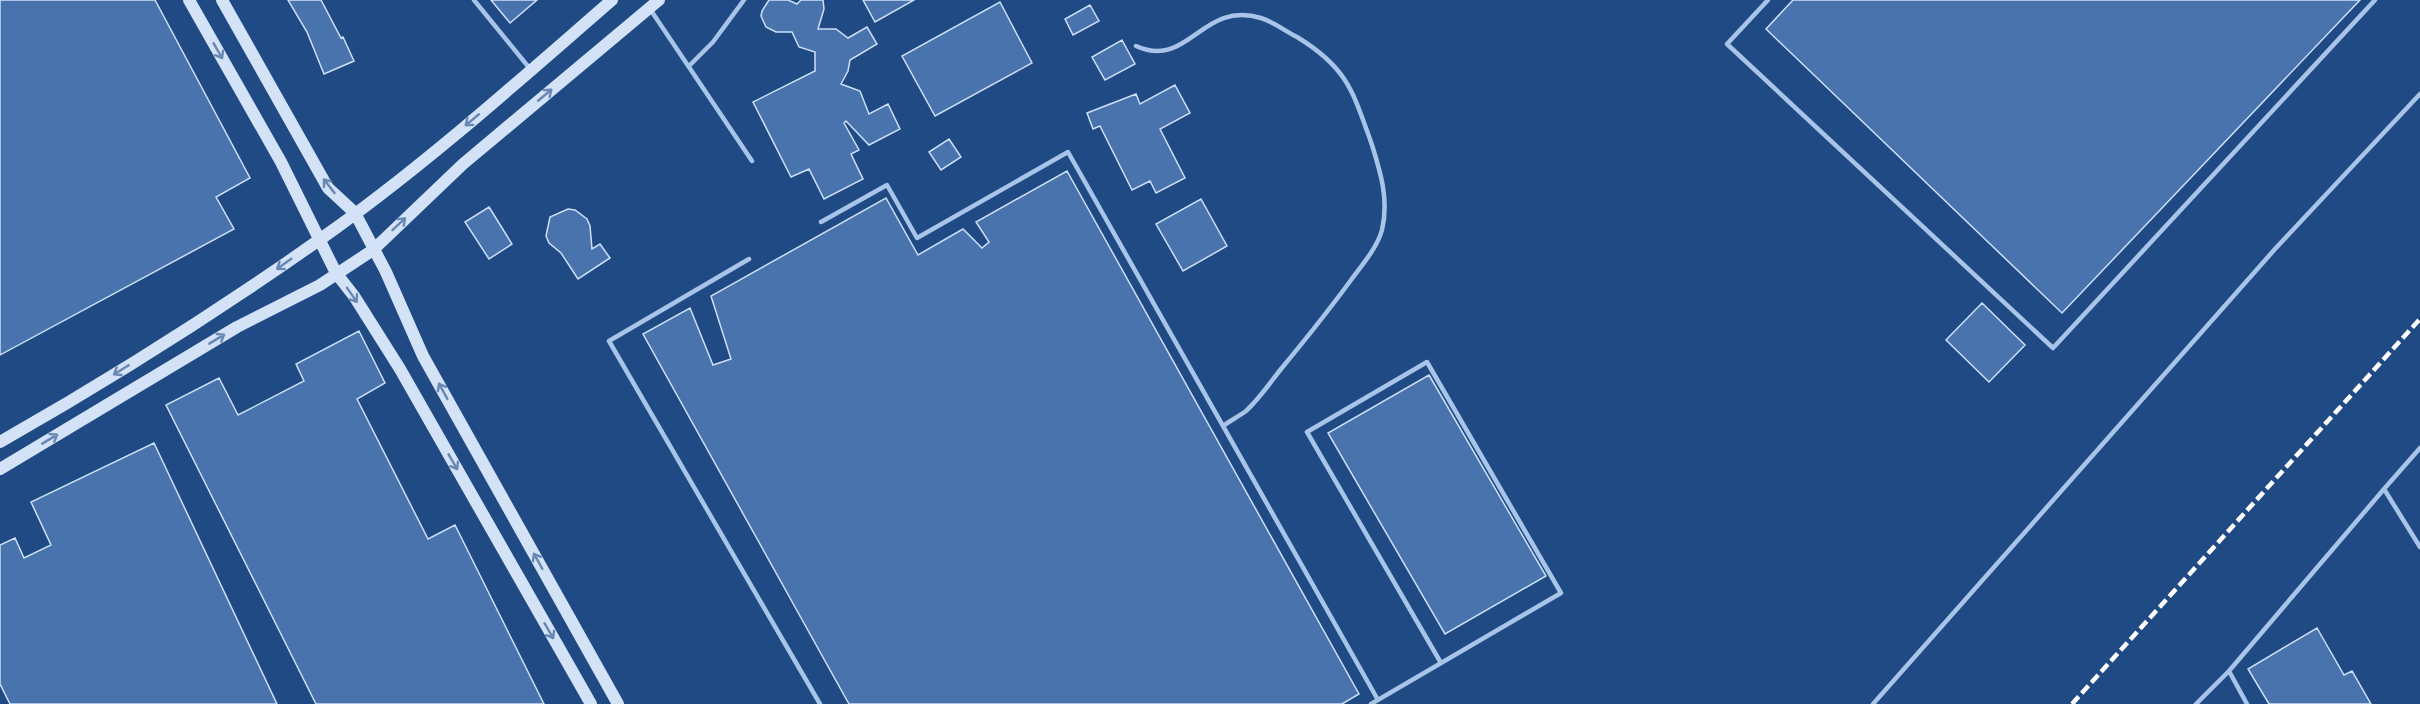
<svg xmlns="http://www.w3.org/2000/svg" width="2420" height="704" viewBox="0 0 2420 704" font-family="Jost,sans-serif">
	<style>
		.building { fill: #4973ac; stroke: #ccdff7; stroke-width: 1.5 }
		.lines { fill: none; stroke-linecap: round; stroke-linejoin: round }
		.lane { stroke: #a8c4e9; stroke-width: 4.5 }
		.secondary { stroke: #d3e2f7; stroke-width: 12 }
		.rail { stroke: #fff; stroke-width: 4.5; stroke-dasharray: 10 4.5; stroke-linecap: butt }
		.oneway { stroke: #6887b2 }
	</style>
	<rect width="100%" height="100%" fill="#204a84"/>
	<path class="building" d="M0,0H155L250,178L216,197L234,229L0,355Z
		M288,0H321L341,38L343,37L354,61L324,74L307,32Z
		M491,0H537L510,23Z
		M769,0H788L797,4L801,0H823L824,9L818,29H836L848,38L867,27L877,44L850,60L848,71L841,84L860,91L869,114L888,104L900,129L869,145L846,121L844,123L859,150L851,154L863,179L824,199L809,169L791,177L753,102L815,71V52L799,47L792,32H776L766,27L761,16L762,11Z
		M863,0H914L875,22Z
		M1793,0H2360L2062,313L1766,29Z
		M1000,2L1032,63L935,116L902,56Z
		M1090,5L1099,21L1073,35L1065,19Z
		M1122,40L1135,64L1105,80L1092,57Z
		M1175,85L1190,113L1160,129L1185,178L1156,193L1150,181L1132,190L1100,126L1093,129L1087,113L1136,94L1140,104Z
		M949,139L961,157L941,170L929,152Z
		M1067,171L1359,694L1342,704H849L643,334L690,308L713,365L731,359L711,296L886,198L918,255L963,229L982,248L989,242L976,222Z
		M1201,199L1227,246L1183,271L1156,224Z
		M489,207L512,244L489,259L465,222Z
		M568,209L575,210L587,219L590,226L592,249L600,244L610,258L578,279L561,253L549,243L546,236L550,217Z
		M1982,303L2025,345L1989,382L1946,340Z
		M359,331L385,383L357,399L428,539L455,525L544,704H316L166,405L219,378L238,415L304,381L296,364Z
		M1429,375L1546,576L1445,634L1328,433Z
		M154,443L277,704H10L0,684V545L15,538L24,558L51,545L31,502Z
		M2317,628L2344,675L2352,671L2371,704H2269L2248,669Z"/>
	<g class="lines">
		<path class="lane" d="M474,0L531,70
			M1768,0L1727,44L2053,348L2375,0
			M650,9L752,161
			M1136,46C1189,70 1201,0 1261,18C1274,22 1285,31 1297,37C1348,68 1353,92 1372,145C1381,174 1389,200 1382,230C1377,248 1362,265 1351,280C1329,310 1305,340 1281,369C1270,383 1259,399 1246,411C1239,416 1230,421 1223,426
			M689,66L713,42L744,0
			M821,222L887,185L917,238L1068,152L1378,700
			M749,259L609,341L820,704
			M2384,489L2420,448
			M2229,671L2247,704
			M1371,704L1561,593L1427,362L1307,432L1441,663
			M1873,704L2275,249L2420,94
			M2196,704L2229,671L2384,489L2420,547"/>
		<path class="secondary" d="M189,0L281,162L336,273L354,296L400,369L591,704
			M222,0L328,188L355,213L386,272L423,356L618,704
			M0,442C116,376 228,305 336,228C433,158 522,78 612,0
			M0,469L237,327L320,285L373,250L463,164L659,0"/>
		<path class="rail" d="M2072,704L2420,319"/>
	</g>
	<defs><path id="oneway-shaft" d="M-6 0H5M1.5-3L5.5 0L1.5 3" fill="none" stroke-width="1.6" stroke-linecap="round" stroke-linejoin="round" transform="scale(1.5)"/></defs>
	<g class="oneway">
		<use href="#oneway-shaft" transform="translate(218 51) rotate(60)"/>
		<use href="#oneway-shaft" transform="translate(545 95) rotate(-40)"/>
		<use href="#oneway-shaft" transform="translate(472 120) rotate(140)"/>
		<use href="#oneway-shaft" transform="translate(329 186) rotate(-128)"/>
		<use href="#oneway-shaft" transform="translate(399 224) rotate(-43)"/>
		<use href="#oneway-shaft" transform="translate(284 264) rotate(145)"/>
		<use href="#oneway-shaft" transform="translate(352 295) rotate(55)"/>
		<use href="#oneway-shaft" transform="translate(217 339) rotate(-31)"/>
		<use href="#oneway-shaft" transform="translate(121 370) rotate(148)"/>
		<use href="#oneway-shaft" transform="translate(443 391) rotate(-119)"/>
		<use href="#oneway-shaft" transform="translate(50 439) rotate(-31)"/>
		<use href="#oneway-shaft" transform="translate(453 462) rotate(60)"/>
		<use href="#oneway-shaft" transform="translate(538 561) rotate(-119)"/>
		<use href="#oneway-shaft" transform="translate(549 631) rotate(60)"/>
	</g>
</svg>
